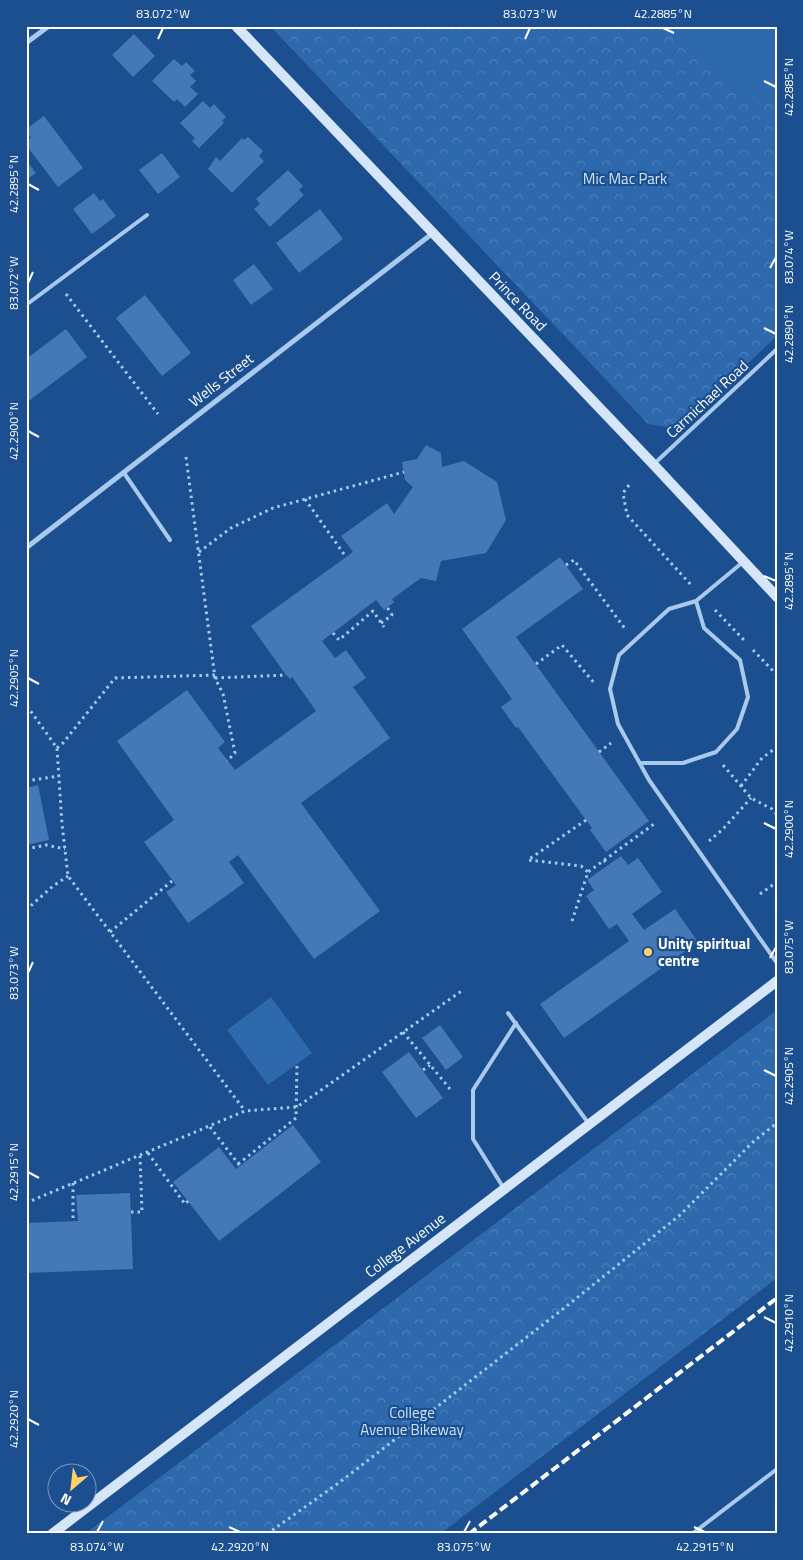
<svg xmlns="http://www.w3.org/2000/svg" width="803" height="1560" viewBox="0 0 803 1560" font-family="'Titillium Web',sans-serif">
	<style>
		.forest { fill: url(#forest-crowns) }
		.garden { fill: #2e69ad }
		.building { fill: #4478b7 }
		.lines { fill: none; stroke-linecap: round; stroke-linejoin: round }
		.path { stroke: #a9c9ee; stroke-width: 3; stroke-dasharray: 2.5 4; stroke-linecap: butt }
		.lane { stroke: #a9c9ee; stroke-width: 4 }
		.street { stroke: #a9c9ee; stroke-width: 5 }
		.secondary { stroke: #d6e6fa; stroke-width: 10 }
		.rail { stroke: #fff; stroke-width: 4; stroke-dasharray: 9 4; stroke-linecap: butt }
		.ticks { fill: none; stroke: #fff; stroke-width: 2 }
		.poi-dot { fill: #ffd166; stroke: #1b4f8f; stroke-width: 2 }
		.labels { text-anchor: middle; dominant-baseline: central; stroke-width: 4.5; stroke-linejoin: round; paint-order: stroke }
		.park-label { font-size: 15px; fill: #cfe3fa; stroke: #1b4f8f }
		.street-label { font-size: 15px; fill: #fff; stroke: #1b4f8f }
		.poi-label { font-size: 15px; font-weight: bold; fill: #fff; stroke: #1b4f8f; text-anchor: start }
		.neatline { fill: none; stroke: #fff; stroke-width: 2 }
		.ticks-label { font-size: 12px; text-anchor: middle; fill: #fff }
	</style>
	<defs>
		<pattern id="forest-crowns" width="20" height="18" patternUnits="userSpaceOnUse" patternTransform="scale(1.25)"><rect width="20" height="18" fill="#2e69ad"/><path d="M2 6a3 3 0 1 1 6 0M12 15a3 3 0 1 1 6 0" fill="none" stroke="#4d80b9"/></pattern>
	</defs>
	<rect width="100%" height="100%" fill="#1b4f8f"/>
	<path class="forest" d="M270,26H777V336L687,420L667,427L648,424Z
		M777,1010V1278L440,1534H85Z"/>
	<path class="garden" d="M662,26H777V103C722,93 700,63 662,26Z
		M271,997L312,1053L268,1085L227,1030Z"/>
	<path class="building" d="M134,34L155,56L133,77L112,55Z
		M174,59L182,66L186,62L195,71L190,75L196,81L190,87L198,94L185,107L177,99L174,102L152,81Z
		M203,101L210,108L214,104L226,117L222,121L224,123L199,148L192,141L195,138L180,123Z
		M44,116L83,168L58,187L26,145V142L31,138L26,129Z
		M248,137L263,151L259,156L264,161L232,193L208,169L216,157L220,161L242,138L244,140Z
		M162,153L180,177L158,194L139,170Z
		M26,160L36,173L26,180Z
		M288,170L303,186L299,190L304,195L270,227L254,209L260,204L256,199Z
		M94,193L100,201L103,199L116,216L92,234L73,209Z
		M320,209L343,239L299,273L276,243Z
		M254,264L273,289L251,305L233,280Z
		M145,295L191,353L162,376L116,318Z
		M66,329L87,357L26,403V359Z
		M426,445L441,453L442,467L464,461L497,482L506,520L486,553L441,561L436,581L421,578L392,599L394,602L384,610L376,600L322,641L335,658L346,650L366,678L353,687L390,738L301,803L380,911L314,959L238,855L229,862L244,883L188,923L166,892L176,885L144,842L174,820L117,741L187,690L225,742L218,748L235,770L316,711L292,677L290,679L286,675L251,626L353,552L341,536L387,503L394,514L413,487L405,480L402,462L417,459Z
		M560,557L583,589L516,637L649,821L606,852L590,830L592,828L586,820L518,727L516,728L501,707L512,699L462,629Z
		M38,785L49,840L26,845V788Z
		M621,856L628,865L638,858L662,892L632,914L644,930L675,909L698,942L564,1038L540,1004L629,941L617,924L609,929L586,896L594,890L587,880Z
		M440,1025L463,1057L446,1070L422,1038Z
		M409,1052L443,1098L416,1118L382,1072Z
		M293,1125L321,1162L219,1241L173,1182L219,1147L236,1169Z
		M130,1193L133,1269L26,1273V1223L78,1221L76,1195Z"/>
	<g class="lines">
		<path class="path" d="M66,294L158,414
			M186,457L215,678L223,694L235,753L227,761
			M629,485L623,493L627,515L692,586
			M305,499L346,557
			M199,552L231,528L273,508L404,472
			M566,565L574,560L626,630
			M715,610L744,640
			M381,623L392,615L387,607
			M333,633L339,640L373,611L384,627
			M753,650L777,675
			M536,664L562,645L595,684
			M215,678L286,675
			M27,706L57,748L62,824L68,876L245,1111
			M57,748L63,743L115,678L215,675
			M599,752L611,743
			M723,765L751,798L772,809L777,815
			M26,781L59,776
			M741,786L762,758L777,747
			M586,820L528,860L581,866L588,872
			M709,841L723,829L751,798
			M26,849L46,845L65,849
			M604,860L608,865
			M760,894L777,882
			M26,910L53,886L68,876
			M572,921L588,872L654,824
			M110,932L172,881
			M403,1032L450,1089
			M423,1070L430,1065
			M210,1127L240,1166
			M148,1153L185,1204L188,1201
			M238,1164L296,1118L297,1064
			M73,1183V1221
			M26,1203L245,1111L297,1107L463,990
			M131,1212H142L140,1156
			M267,1534L340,1482L563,1309L680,1215L754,1141L777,1123"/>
		<path class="lane" d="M26,305L147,215
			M655,463L777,349
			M124,473L170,540
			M743,562L696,601L669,609L619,655L610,689L618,724L649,780L777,963
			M640,763H683L716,752L737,729L748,697L740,660L704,628L696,601
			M508,1013L589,1124
			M503,1187L473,1139V1090L516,1023
			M692,1534L777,1469"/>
		<path class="street" d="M26,43L49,26
			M26,548L433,233"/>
		<path class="secondary" d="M236,26L653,464L777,597
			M52,1534L777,981"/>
		<path class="rail" d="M469,1534L777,1298"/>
	</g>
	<path class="ticks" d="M663,28L674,33M158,39L163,28M525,39L530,28M764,81L776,87M28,184L39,190M770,268L776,257M28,283L33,272M764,328L776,334M28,431L39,437M764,576L776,581M28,678L39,684M764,823L776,829M770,958L776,947M28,973L33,962M764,1070L776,1076M28,1172L39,1178M764,1317L776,1323M28,1419L39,1425M229,1527L240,1532M694,1527L705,1532M97,1532L103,1521M464,1532L470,1521"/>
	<circle class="poi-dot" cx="648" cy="952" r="5"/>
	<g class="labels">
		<g class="park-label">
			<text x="625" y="178">Mic Mac Park</text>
			<text x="412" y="1412">College<tspan x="412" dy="17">Avenue Bikeway</tspan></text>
		</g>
		<g class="street-label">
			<text transform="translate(518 301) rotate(46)">Prince Road</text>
			<text transform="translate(221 380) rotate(-38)">Wells Street</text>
			<text transform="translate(707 399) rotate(-43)">Carmichael Road</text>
			<text transform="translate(405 1245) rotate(-37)">College Avenue</text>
		</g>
		<g class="poi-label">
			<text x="658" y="943">Unity spiritual<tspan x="658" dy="17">centre</tspan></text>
		</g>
	</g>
	<rect width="803" height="1560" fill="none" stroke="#1b4f8f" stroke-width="55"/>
	<g transform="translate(72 1488) rotate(208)"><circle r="24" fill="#1b4f8f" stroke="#7695bc"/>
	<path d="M0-4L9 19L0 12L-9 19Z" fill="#ffd166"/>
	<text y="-8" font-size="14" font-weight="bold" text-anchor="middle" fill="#ffffff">N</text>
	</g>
	<rect x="28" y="28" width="748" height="1504" class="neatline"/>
	<g class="ticks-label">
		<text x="163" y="18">83.072°W</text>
		<text x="530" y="18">83.073°W</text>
		<text x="663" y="18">42.2885°N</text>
		<text transform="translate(789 87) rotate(-90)" y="4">42.2885°N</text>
		<text transform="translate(14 184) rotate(-90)" y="4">42.2895°N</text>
		<text transform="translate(789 257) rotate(-90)" y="4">83.074°W</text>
		<text transform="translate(14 283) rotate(-90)" y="4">83.072°W</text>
		<text transform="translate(789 334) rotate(-90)" y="4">42.2890°N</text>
		<text transform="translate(14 431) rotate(-90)" y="4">42.2900°N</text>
		<text transform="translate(789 581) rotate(-90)" y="4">42.2895°N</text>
		<text transform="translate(14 678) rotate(-90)" y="4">42.2905°N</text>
		<text transform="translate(789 829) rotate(-90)" y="4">42.2900°N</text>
		<text transform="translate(789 947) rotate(-90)" y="4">83.075°W</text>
		<text transform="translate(14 973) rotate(-90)" y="4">83.073°W</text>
		<text transform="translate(789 1076) rotate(-90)" y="4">42.2905°N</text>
		<text transform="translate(14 1172) rotate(-90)" y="4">42.2915°N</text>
		<text transform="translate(789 1323) rotate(-90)" y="4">42.2910°N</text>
		<text transform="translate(14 1419) rotate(-90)" y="4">42.2920°N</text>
		<text x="97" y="1551">83.074°W</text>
		<text x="240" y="1551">42.2920°N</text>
		<text x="464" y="1551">83.075°W</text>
		<text x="705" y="1551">42.2915°N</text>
	</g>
</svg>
